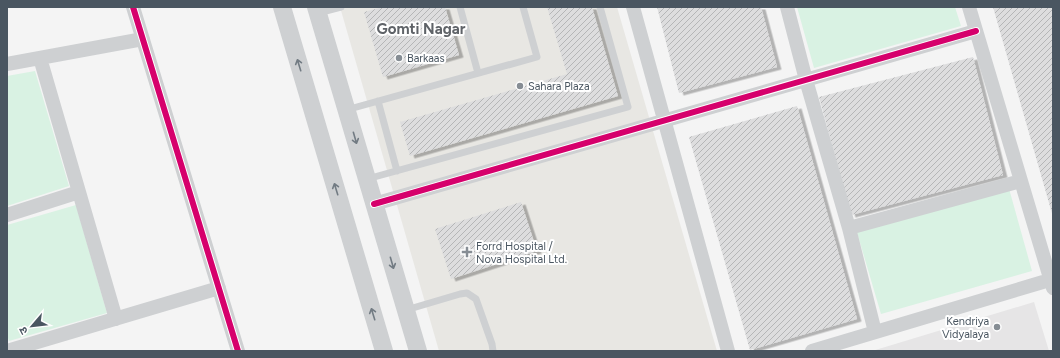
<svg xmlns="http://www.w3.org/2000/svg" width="1060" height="358" viewBox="0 0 1060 358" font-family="Figtree,'Noto Sans Devanagari',sans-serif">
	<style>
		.commercial { fill: #e8e7e3 }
		.education { fill: #e6e5e6 }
		.park { fill: #d9f2e3 }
		.building { fill: url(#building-hatch); filter: url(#shadow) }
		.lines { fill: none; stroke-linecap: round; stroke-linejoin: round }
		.service { stroke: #ced0d2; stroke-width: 7 }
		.minor { stroke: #ced0d2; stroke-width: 14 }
		.tertiary { stroke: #ced0d2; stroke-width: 18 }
		.cycleway-casing { stroke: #fff; stroke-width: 8 }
		.cycleway { stroke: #d6006c; stroke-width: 6 }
		.oneway { stroke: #727b83 }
		.poi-dot { fill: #868d94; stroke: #fff; stroke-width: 1.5 }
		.labels { text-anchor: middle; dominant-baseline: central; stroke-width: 4; stroke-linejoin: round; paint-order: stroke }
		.poi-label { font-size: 11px; fill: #4a5661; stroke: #fff; text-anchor: start }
		.district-label { font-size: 15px; font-weight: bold; fill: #5f6368; stroke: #fff }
	</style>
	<defs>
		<pattern id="building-hatch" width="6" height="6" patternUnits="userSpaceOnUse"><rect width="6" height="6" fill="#ddddde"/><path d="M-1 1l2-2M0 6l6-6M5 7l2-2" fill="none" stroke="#b5b6b7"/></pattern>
		<filter id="shadow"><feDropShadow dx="4.5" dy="2.5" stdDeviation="0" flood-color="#0004"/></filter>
	</defs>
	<rect width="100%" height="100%" fill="#f4f4f4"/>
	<path class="commercial" d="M340,7H617L717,351H439Z"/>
	<path class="education" d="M1034,302L1049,351H872Z"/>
	<path class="park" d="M797,7H955L961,26L814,68Z
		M35,71L69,186L7,206V76Z
		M1008,185L1032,271L881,314L856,229Z
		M76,205L107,313L9,341L7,335V225Z"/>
	<path class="building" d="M383,7H445L459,55L383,77L364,12Z
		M547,7H592L618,96L410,156L400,122L567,74Z
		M657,7H761L777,67L679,93Z
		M993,7H1053V217Z
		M973,57L1003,175L851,215L819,97Z
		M797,106L857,319L750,350L689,137Z
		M521,202L537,251L451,279L435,229Z"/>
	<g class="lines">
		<path class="service" d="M460,7L478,73
			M318,13L341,7
			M378,101L397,171
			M346,110L537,57L523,7
			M367,179L628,107L600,7
			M406,310L460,294L467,293L476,299L492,344L493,351"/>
		<path class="minor" d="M133,7L238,351
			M633,7L728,351
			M787,7L806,80L849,228L875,332
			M969,7L1053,288
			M40,58L116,319
			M7,64L143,39
			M374,204L976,31
			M7,215L79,192
			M849,228L1021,181
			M7,351L219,288
			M812,351L1053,279"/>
		<path class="tertiary" d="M282,7L384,351
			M316,7L418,351"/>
		<defs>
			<path id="cycleway" d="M133,7L238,351
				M374,204L976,31"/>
		</defs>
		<use href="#cycleway" class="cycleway-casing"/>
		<use href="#cycleway" class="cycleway"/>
	</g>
	<defs><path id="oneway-shaft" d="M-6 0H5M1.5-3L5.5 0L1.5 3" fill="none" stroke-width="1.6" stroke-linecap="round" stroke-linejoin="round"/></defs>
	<g class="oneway">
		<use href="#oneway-shaft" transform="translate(299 65) rotate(-107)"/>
		<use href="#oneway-shaft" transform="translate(355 138) rotate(74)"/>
		<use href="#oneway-shaft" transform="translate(336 189) rotate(-107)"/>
		<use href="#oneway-shaft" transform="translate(392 263) rotate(74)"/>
		<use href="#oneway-shaft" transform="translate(373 314) rotate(-107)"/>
	</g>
	<g class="poi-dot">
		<circle cx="399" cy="58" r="4"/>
		<circle cx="520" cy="86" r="4"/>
		<path d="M465 246h4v4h4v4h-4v4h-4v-4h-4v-4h4z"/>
		<circle cx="997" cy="327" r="4"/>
	</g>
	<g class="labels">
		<g class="poi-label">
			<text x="407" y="58">Barkaas</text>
			<text x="528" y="86">Sahara Plaza</text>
			<text x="476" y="246">Forrd Hospital /<tspan x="476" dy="13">Nova Hospital Ltd.</tspan></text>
			<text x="989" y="321" text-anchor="end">Kendriya<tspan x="989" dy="13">Vidyalaya</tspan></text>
		</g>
		<g class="district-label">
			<text x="421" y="29">Gomti Nagar</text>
		</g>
	</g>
	<rect width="1060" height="358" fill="none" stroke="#4a5661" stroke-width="16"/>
	<g transform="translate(32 326) rotate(242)" stroke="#ffffff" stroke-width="3" paint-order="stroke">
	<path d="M0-3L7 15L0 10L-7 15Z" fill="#4a5661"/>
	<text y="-6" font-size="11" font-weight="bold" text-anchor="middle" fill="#4a5661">उ</text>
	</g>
</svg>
